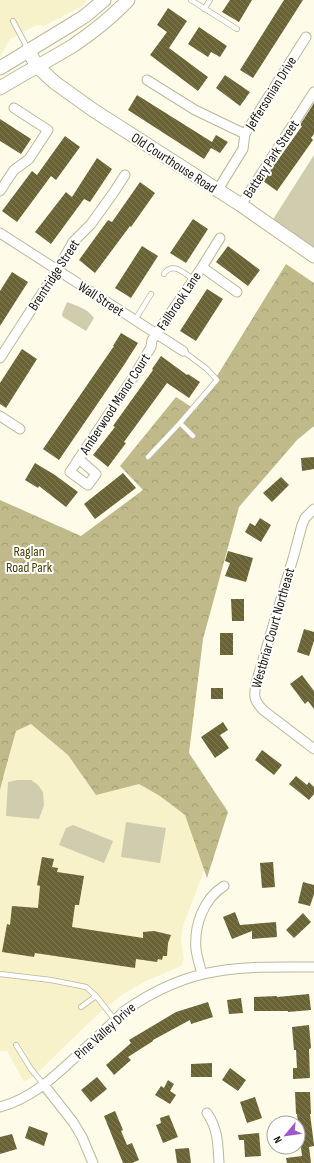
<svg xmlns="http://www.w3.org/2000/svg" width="314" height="1163" viewBox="0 0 314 1163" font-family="'Sofia Sans Condensed',sans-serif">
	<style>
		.built { fill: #f7f2ca }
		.green { fill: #d0ccae }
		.forest { fill: url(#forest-crowns) }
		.building { fill: url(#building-back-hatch) }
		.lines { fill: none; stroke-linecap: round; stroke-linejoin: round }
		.lane-casing { stroke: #bbb799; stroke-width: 6 }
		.street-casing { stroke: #bbb799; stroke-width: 11 }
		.secondary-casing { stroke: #bbb799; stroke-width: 15 }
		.lane { stroke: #fff; stroke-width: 4.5 }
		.street { stroke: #fff; stroke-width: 9 }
		.secondary { stroke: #fff; stroke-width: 13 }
		.labels { text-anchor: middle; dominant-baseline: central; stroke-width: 4; stroke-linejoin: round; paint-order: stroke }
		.street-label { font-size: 14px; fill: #1b190e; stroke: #fff }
		.park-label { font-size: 14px; fill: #484002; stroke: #fff }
	</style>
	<defs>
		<pattern id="forest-crowns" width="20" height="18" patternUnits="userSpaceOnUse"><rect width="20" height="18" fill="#c0b989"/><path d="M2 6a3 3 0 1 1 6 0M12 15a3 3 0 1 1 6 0" fill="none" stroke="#a49e75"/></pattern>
		<pattern id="building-back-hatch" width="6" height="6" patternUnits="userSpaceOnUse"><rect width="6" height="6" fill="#696336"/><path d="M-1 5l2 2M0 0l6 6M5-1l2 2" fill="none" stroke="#7e7956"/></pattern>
	</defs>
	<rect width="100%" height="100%" fill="#fefce9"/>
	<path class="built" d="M0,0H87L82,6L44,26L37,25L10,39L0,57Z
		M0,637L227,806L202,876L183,926L181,941L184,958L182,965L179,967L144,982L123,994L97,1015L36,1074L24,1082L7,1051H0Z"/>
	<path class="green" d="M314,155V250L272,221Z
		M67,302C78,306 88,309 94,318L86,331L63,317L62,314Z
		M18,780H31L38,785L43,792L44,805L39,819L6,816L8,782Z
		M126,822L166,828L160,863L121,857Z
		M73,825L113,841L104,863L59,845L66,828Z"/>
	<path class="forest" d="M286,264L314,283V426L297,440L239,507L203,639L189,753L228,812L207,878L185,815L160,796L139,784L96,795L68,755L31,724L16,731L4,774L0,790V500L81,536L143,490L120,466L176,397L196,410Z"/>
	<path class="building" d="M230,0H252L239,22L222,12Z
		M284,0H303L253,78L240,70Z
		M168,8L187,21L169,48L208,77L198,91L150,55L167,32L157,25Z
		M199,27L227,46L220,57L211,52L208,57L188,44Z
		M225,75L250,92L240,106L216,88Z
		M137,95L212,142L216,135L228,142L220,153L211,148L204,159L128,110Z
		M314,103V134L311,138L313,140L277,191L263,181L302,126L300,125Z
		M0,119L31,139L21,154L0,141Z
		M65,136L80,147L56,180L51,176L17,222L2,211L32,171L37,175Z
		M97,158L112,169L90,202L84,199L51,244L35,232L66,192L72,197Z
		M140,182L155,193L131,227L130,226L95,273L79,260L108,220L112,222Z
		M193,219L208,229L186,263L170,253Z
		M142,246L158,256L131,298L115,288Z
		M228,246L260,270L248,286L216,262Z
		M12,272L28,282L0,326V291Z
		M207,289L223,299L196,341L180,331Z
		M121,333L138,343L124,365L59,460L43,449L114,346H113Z
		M22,349L37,359L6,408L0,404V383Z
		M161,356L187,375L188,374L200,382L189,398L167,383L124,442L126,443L108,467L93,455L115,427L113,426L153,370L152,369Z
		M314,457V469L302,471L301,458Z
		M35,463L55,475L78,492L66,507L39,486L38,488L25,480Z
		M123,473L136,488L95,519L84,504Z
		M281,477L289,485L272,502L263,493Z
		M260,518L271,525L261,542L245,532L250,523L255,526Z
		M228,551L253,558L246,582L225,576L230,563L225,561Z
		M231,599H244V621H232Z
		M304,629L314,632V641L309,656L297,652Z
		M220,633H233V655H220Z
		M302,675L314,691V709L308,701L305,704L290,684Z
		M211,688H223V699H211Z
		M223,722L228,730L220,735L229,748L215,758L201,737Z
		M262,750L282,765L274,775L255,760Z
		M296,776L307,785L309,782L314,787V794L309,800L289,784Z
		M42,857L54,859L52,867L58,868L57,872L84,876L79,905H75L72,927L143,938V932L154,931L171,935L168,943L167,956H163L162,960L158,959L157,962L136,959L135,968L35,953L34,957L2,952L7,924L10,925L12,906L38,908L40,886L37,885Z
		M273,862L275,887L262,888L260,863Z
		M303,882L314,885V894L310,906L298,903Z
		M235,912L240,925L276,922L277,937L252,939V931L232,939L223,917Z
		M303,913L311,922L294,938L286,930Z
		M309,994L311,1010L288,1012V1011H254V997L277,996V997Z
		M241,998L243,1013L229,1014L227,1000Z
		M208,1002L213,1017L191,1024L190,1020L153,1040V1041L128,1057L131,1060L114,1075L106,1065L131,1043L129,1040L176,1012Z
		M309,1025L311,1048L309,1049L310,1078L293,1079V1068H297L296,1050H294L292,1027Z
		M212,1063V1077H191V1064Z
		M230,1068L246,1080L238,1091L222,1080Z
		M97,1077L107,1089L91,1102L81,1090Z
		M168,1080L174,1084L170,1091L176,1095L170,1104L155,1095L161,1086L164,1088Z
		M295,1092H310L311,1114H310L314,1145V1146L309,1147L311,1163H287L286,1158L302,1156L297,1114H296Z
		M255,1097L262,1118L247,1123L240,1102Z
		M115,1111L123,1130L121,1131L127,1145L132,1143L139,1160L132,1163H123L104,1116Z
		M169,1115L178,1137L163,1143L156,1125L161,1123L160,1118Z
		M29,1126L48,1133L44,1146L25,1138Z
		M259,1133L261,1156L245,1157L244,1140H239L238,1135Z
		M12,1134L17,1149L0,1154V1137Z
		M189,1148L191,1163H177L175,1149Z"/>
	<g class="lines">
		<defs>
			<path id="lane" d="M191,0L237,29
				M204,9L210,0
				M13,21L28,49
				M164,274C172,261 184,273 193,279
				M135,320L151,294
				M183,351L207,369L217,380L180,423L193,436
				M148,457L180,423
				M0,974L51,980L86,987L96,996L115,1020
				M81,1007L96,996
				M16,1045L31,1069L44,1085"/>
			<path id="street" d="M147,80L195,110L245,134
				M0,191L14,170L29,159L48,130L14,108
				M217,191L243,149L245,134L306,37
				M241,205L314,92
				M0,233L183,351
				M202,267L220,238
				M0,358L57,270L73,242L91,224L114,192L125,175
				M0,416L20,429
				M79,459L96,474L88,485L70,472L134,376L151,347L152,340L202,267L237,292
				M314,509L305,518L302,525L294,555L256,683C254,696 253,699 263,710L314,749
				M202,974C200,966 197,958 196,949C194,926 203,899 224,886
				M44,1085L73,1122L82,1137L93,1163
				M0,1107C34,1098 58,1073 83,1050C97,1037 111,1025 123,1012C151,992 185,976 219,971C250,966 283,967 314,967
				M207,1113C218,1129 218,1144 219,1163"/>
			<path id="secondary" d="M28,50L37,66L54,82L93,110L241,205L314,256
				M0,68L69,26L85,16L104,0
				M0,88C24,73 50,60 74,45C93,32 112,17 128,0"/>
		</defs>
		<use href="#lane" class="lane-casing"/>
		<use href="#street" class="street-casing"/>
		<use href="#secondary" class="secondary-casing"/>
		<use href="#lane" class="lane"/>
		<use href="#street" class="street"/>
		<use href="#secondary" class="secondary"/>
	</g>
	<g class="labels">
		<g class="street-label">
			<text transform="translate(271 93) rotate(-58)">Jeffersonian Drive</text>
			<text transform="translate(271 159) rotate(-57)">Battery Park Street</text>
			<text transform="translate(174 163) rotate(33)">Old Courthouse Road</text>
			<text transform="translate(54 275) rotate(-57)">Brentridge Street</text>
			<text transform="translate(101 299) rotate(33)">Wall Street</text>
			<text transform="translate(179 301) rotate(-56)">Fallbrook Lane</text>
			<text transform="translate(115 404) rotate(-57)">Amberwood Manor Court</text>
			<text transform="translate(273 628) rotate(-74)">Westbriar Court Northeast</text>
			<text transform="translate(105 1031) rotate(-42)">Pine Valley Drive</text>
		</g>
		<g class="park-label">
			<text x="29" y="551">Raglan<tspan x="29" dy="16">Road Park</tspan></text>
		</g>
	</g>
	<g transform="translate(286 1135) rotate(241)"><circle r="19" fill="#ffffff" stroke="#a4a39f"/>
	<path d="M0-3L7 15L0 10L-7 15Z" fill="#a057ca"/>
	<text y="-6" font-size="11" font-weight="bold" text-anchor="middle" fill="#1b190e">N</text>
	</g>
</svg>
